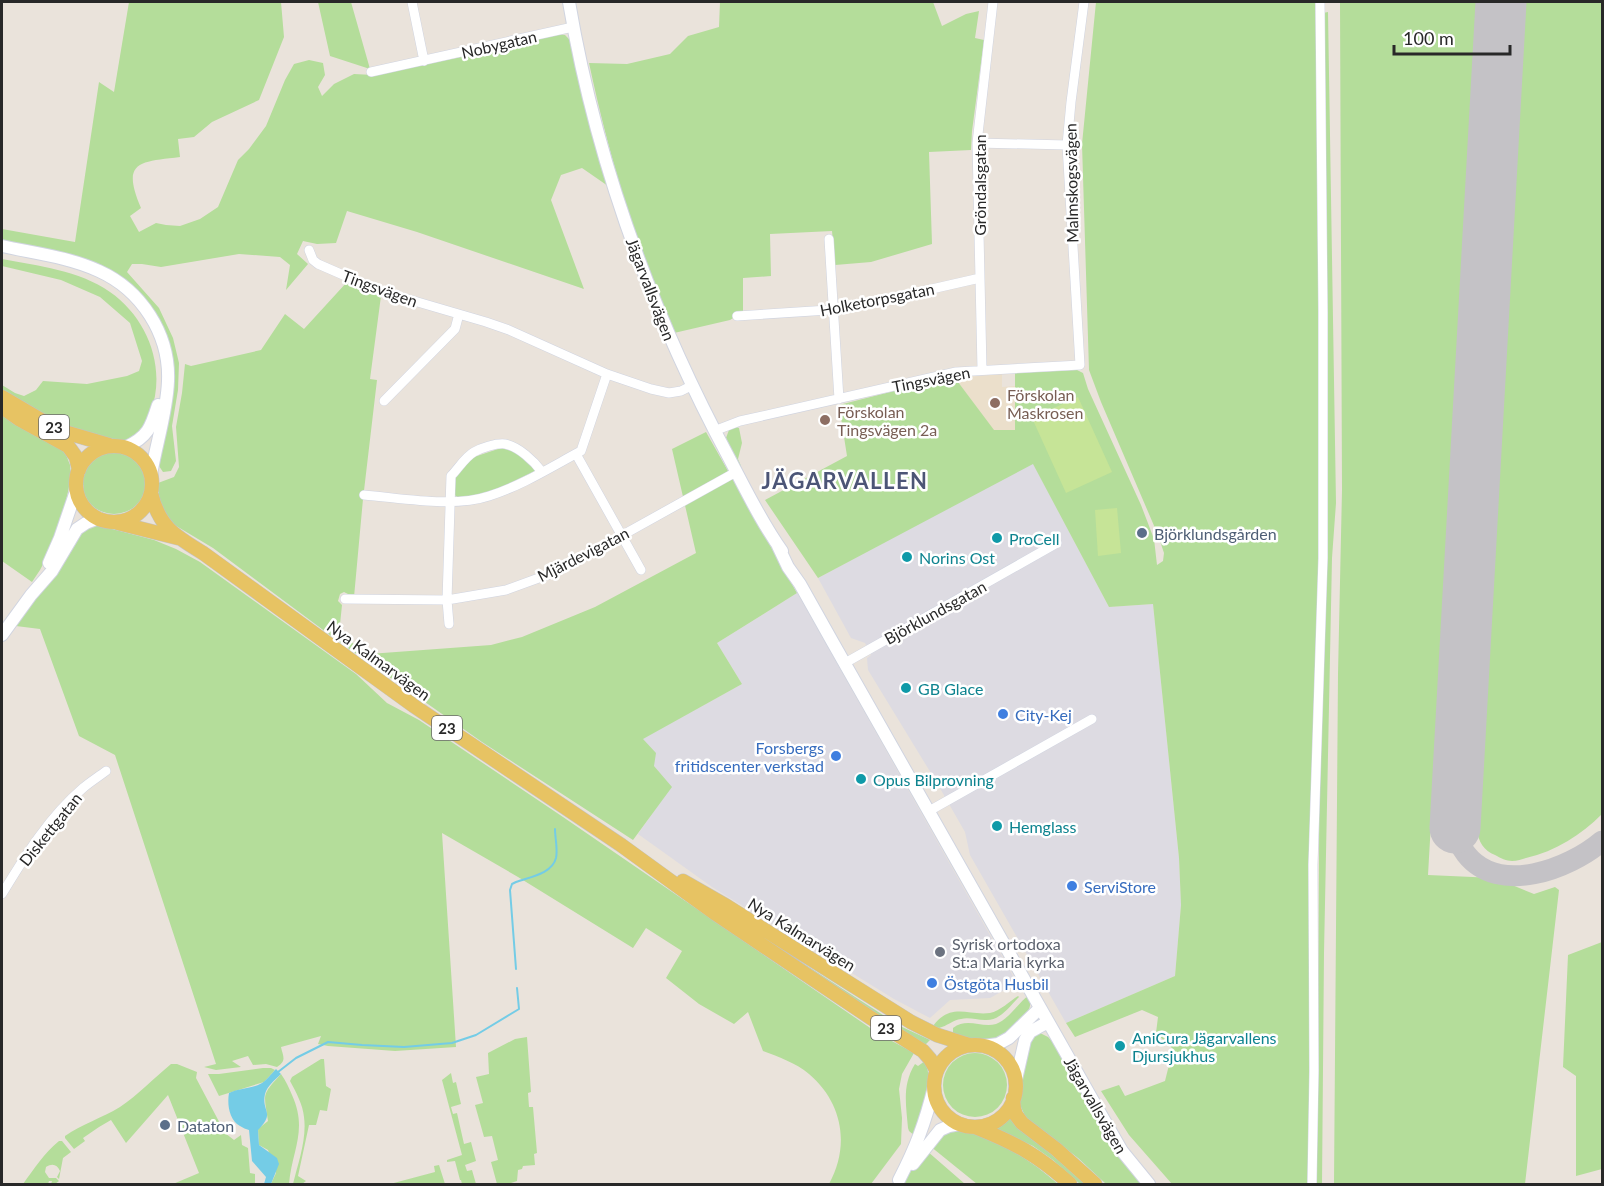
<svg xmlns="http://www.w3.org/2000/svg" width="1604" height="1186" viewBox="0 0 1604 1186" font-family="Lato,sans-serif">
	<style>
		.industrial { fill: #dddbe2 }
		.education { fill: #ebdfcb }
		.green { fill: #b4dd9a }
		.pitch { fill: #c6e497 }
		.water { fill: #74cce6 }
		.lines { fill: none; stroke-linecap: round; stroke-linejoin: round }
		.stream { stroke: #74cce6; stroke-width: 2 }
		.taxiway { stroke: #c4c2c6; stroke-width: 21 }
		.runway { stroke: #c4c2c6; stroke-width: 51 }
		.street-casing { stroke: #d0d4e0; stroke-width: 10 }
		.secondary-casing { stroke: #d0d4e0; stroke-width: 14 }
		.primary-casing { stroke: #c3c3c3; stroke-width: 15 }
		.street { stroke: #fff; stroke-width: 9 }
		.secondary { stroke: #fff; stroke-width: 12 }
		.primary { stroke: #e7c363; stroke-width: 14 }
		.education-dot { fill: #8d6e63; stroke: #fff; stroke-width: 2 }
		.service-dot { fill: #5c6f8a; stroke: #fff; stroke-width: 2 }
		.culture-dot { fill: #0f9aa8; stroke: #fff; stroke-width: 2 }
		.shop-dot { fill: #3f7fe0; stroke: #fff; stroke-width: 2 }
		.worship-dot { fill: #6b7280; stroke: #fff; stroke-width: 2 }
		.labels { text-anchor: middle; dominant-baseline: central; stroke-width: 5; stroke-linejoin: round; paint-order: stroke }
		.shield { fill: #fff; stroke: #686868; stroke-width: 1.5 }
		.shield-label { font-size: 15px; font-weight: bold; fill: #282828 }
		.street-label { font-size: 16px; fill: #282828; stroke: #fff }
		.education-label { font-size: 16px; fill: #785e54; stroke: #fff; text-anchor: start }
		.service-label { font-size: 16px; fill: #4e5e75; stroke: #fff; text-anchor: start }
		.culture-label { font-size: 16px; fill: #0d838f; stroke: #fff; text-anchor: start }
		.shop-label { font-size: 16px; fill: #366cbe; stroke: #fff; text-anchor: start }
		.worship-label { font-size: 16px; fill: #5b616d; stroke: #fff; text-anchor: start }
		.district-label { font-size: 22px; font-weight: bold; letter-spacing: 1.5px; fill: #4c5576; stroke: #fff }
	</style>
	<rect width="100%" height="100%" fill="#eae3db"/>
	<path class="industrial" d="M1033,463L1109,607L1153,604L1179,858L1181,905L1175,976L1066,1023L970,855L965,832L937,783L868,670L867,658L871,655L865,643L851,638L818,578Z
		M797,593L1017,983L990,998L950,1000L930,1018L894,999L712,887L638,834L671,787L654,766L642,739L742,684L717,643Z"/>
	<path class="education" d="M1002,374V387L1015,386L1016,430L994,431L955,378Z"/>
	<path class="green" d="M129,2H281L284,37L259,100L212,122L194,137L178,139L180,157C139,162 121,161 141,208L130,216L139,232L156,223L166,225L180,226L200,219L218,207L238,160L249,149L266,126L285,80L294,64L309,60L323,63L325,75L318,87L322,96L334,84L354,74L373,75L466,56L557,34L565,35L571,41L608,186L582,168L561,175L551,200L584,289L417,232L347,211L336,243L317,244L303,241L297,254L308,264L286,290L290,265L280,257L239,254L161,267L142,264H132L127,272L159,308L173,338L179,363L178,390L172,426L176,461L171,471L163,472L159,466V461L173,381L134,288L2,241V229L75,242L99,82L114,92Z
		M318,2H351L370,69L330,56Z
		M720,2H933L942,26L966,14L979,11L975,38L984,40L972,131L971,150L929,152L932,244L871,262L835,265L832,231L770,234L771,276L743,278V312L730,320L674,333C657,290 639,247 625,202C611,157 599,110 589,63L627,64L670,54L688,36L719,27Z
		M1096,2H1316L1319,310V554L1308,1184H1172L1129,1135L1101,1091L1119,1085L1125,1096L1165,1081L1173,1049L1156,1033L1158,1017L1142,1010L1075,1037L1066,1023L1175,976L1181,905L1179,858L1153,604L1109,607L1033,464L818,578L765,500L847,456L839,405L902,389L955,378L994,430H1015V373L1077,370L1083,373L1088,389L1141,505L1154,539L1157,565L1163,561L1164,553L1158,535L1101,402L1089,370L1082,144Z
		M1340,2H1478L1428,875L1495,878L1534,894L1555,887L1559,890L1525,1184H1334V1183L1338,674L1342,490Z
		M1524,2H1602V814C1581,835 1556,851 1526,858C1522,859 1517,861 1512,861C1507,861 1500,858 1495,855C1484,851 1478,841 1477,830Z
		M1328,12L1336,503L1332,558L1324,953L1322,1184H1316L1318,1069L1323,13Z
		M2,259C38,266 79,270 110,292C143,315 162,356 155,396C153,405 152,414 147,422C143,430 138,438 128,440C120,442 109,438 101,436C85,432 69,427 53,421C35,413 18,401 2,391V385L15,393L24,396L36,390L43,381L87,384L127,376L139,371L142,361L130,323L100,297L61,280L2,266Z
		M347,282L381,296L370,379L377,380L363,499L354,597L344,592L340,594L338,601L342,605L339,634L369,654L491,645L522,637L595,607L696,553L672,449L706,432L797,593L717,643L742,684L643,739L656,753L654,766L672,787L633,840L482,742L338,641L213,548L173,524L164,515L160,506L158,483L174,477L179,467L176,427L182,393L185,364L191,366L261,350L285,314L304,329Z
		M2,415L65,452L70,465L71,477L63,516L50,551L40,570L32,582L2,561Z
		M736,427L739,428L742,443L738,459L741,466L740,467L726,438L729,430Z
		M501,448L517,452L537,470L490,493L459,498L453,494L455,476L471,458Z
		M82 482a32 32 0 1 1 64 0a32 32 0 1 1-64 0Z
		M97,525L154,540L176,549L200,562L356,674L387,703L419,720L563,817L879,1034L914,1053L902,1074L899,1089L902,1118L901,1144L871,1184H829C850,1146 843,1103 809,1074C796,1063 779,1057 763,1051L748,1012L734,1024L699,1004L666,978L682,951L646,928L633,948L518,877L442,833L456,1047L395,1051L328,1046L318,1044L321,1036L281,1047C283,1057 287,1060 277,1067L266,1064L253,1065L248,1056L232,1061L241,1067L216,1070L204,1067L216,1064L115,755L79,736L40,629L16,626L77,537L87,528Z
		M739,922L900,1026L930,1040L925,1045L899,1030Z
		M1602,942V1169L1576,1176V1076L1563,1067L1568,955Z
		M1029,995C1030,1000 1031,1004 1029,1009C1026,1020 1001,1039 990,1040C977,1041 965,1037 953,1033V1028C967,1017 981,1028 996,1024C1009,1019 1018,1003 1029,995Z
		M1018,996L1019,997C1009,1007 1000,1021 985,1020C976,1020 969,1017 961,1019C953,1020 947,1026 939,1028L933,1026C951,1002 968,1016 990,1013C1000,1011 1010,1001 1018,996Z
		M1040,1033L1048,1037L1053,1042L1142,1184H1106L1078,1158L1026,1118L1020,1105V1099C1022,1082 1022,1062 1027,1046C1029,1040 1035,1035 1040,1033Z
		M527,1037L531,1092L528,1093L529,1107H533L537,1153L534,1154L535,1165L523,1166L522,1169L518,1170L517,1181L508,1184H497L491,1162L498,1160L492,1136L484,1137L475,1105L483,1103L476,1077L489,1074L488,1053L515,1039Z
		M943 1085a32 32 0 1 1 64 0a32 32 0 1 1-64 0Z
		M321,1059H324L326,1086L331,1089L327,1111L320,1110L316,1125H309L298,1176L306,1181L302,1184H293C298,1163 307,1139 304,1117C303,1105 296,1092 290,1081L292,1077Z
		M925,1061C935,1086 922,1112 915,1136L909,1131L908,1128C906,1104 902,1085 915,1064L918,1066Z
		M171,1064H177L197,1072L196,1078L225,1133L234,1140L241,1135L242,1145L248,1148L250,1173L255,1174V1184H173L199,1173L168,1095L126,1143L111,1120L99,1127L83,1138L85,1141L74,1149L65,1138V1136C82,1124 102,1118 120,1107C138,1095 154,1078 171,1064Z
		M263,1068H271L275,1070L264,1082L219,1096L208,1074H219Z
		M451,1073L453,1083L456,1082L461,1104L451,1107L453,1114L457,1113L464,1144L471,1142L476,1161L465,1165L467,1171L472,1170L476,1184H462L461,1180H460L455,1161L447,1162V1160L462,1155L442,1080Z
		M281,1074C286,1081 289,1088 292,1095C308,1130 292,1150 289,1184H271L276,1173L268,1150L259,1145L258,1129L268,1121C264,1093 261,1096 281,1074Z
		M1009,1115L1012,1121L1058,1160L1085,1184H1080L1053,1160L1033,1146L993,1127L1002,1122Z
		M954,1128C994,1137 1027,1157 1058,1184H977L930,1146L943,1131Z
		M59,1141H62L71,1152L63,1158L59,1179L57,1177L60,1171C57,1164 52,1163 46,1167L45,1172L49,1178H56L59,1181L55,1184H51L52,1181H49L48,1184H23C34,1169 44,1153 59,1141Z
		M927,1151L965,1184H901Z
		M439,1165L445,1184H390L435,1172L434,1166Z"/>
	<path class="pitch" d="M1078,397L1112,472L1066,493L1032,418Z
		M1117,508L1121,553L1098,556L1095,510Z"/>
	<path class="water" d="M276,1069L281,1074C275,1080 267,1086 265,1094C261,1112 276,1112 258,1130L259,1145L277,1158L279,1164L271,1184H264L266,1177L252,1161L249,1130C246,1129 243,1128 240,1126C229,1120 227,1104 229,1093C239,1088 252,1089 262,1083C267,1080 271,1074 276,1069Z"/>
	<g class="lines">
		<path class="stream" d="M516,969L510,890L512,884L516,882C529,877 552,874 556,858C558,849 555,838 555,829
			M278,1072L296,1058L328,1042L362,1045L404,1047L452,1043L476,1035L519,1009L517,988"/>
		<path class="taxiway" d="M1455,828C1456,838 1460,846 1466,854C1499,896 1569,869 1602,841"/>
		<path class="runway" d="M1455,828L1501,2"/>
		<defs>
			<path id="street" d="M412,2L424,61
				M371,72L573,27
				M977,143L1067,145
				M829,239L839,399
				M309,250L313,260L318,264L380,291L486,322L509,330L607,374L651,389L669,393L681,391L691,386
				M737,316L844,309L980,278
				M982,369L977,143L993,2
				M384,401L455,329L459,314
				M714,431L740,421L956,372L1080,365L1067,145L1071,102L1084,2
				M576,454L641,570
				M364,495C402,498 453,508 489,496C521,486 551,467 581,451L607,374
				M345,599L447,600L506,590L558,571L736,472
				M449,624L447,600L451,476C458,469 465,457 474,452C481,448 496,443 505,444C519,447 534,461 542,472
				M845,663L1057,543
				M929,811L1092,719
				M2,894C25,856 49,817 83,788C90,782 98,777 106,771
				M1312,1184L1314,1071L1313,865L1323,558V312L1320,2"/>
			<path id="secondary" d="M569,2C596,161 652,314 728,456C745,488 761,522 782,551
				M2,246C33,253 69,257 99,271C141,290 170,334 168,381C167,412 156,444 151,475
				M126,447C148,437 151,427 158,405
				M778,546L788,567L800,584L832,641L1096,1106L1122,1151L1149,1184
				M49,563L60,538L77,488
				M2,635L31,595L52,571L77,529L86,523L99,518
				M983,1046L998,1044L1009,1038L1040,1008
				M1015,1084L1025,1040L1030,1032L1048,1022
				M913,1164L940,1130L949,1126L960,1124
				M899,1180C916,1147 925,1123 934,1087"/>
			<path id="primary" d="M2,397L53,427L68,433L109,445
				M2,407L19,419L68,446L76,457L79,470
				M76 484a38 38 0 1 1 76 0a38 38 0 1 1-76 0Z
				M151,493C159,527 175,536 203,553L414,706L621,845L716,914L871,1018L923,1051L930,1059L937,1071
				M118,523L178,538
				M683,881L725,905L911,1022L937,1035L969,1045
				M934 1086a41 41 0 1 1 82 0a41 41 0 1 1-82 0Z
				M1013,1098L1014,1109L1016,1115L1022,1123L1056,1149L1095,1184
				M975,1127C1015,1143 1038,1155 1070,1184"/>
		</defs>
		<use href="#street" class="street-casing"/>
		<use href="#secondary" class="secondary-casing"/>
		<use href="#primary" class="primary-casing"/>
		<use href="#street" class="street"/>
		<use href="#secondary" class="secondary"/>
		<use href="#primary" class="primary"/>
	</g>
	<g class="education-dot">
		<circle cx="995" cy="403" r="6"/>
		<circle cx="825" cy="420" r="6"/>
	</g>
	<g class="service-dot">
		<circle cx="1142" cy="533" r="6"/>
		<circle cx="165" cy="1125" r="6"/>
	</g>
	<g class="culture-dot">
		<circle cx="997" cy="538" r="6"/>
		<circle cx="907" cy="557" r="6"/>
		<circle cx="906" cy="688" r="6"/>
		<circle cx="861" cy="779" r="6"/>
		<circle cx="997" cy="826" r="6"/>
		<circle cx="1120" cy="1046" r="6"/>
	</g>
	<g class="shop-dot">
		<circle cx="1003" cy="714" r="6"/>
		<circle cx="836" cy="756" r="6"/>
		<circle cx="1072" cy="886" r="6"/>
		<circle cx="932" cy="983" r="6"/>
	</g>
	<circle class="worship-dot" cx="940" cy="952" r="6"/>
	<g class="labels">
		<g class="shield">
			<rect x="39" y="415" width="30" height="24" rx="4.5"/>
			<rect x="432" y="716" width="30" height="24" rx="4.5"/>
			<rect x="871" y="1016" width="30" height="24" rx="4.5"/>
		</g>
		<g class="shield-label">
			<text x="54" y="427">23</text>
			<text x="447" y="728">23</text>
			<text x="886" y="1028">23</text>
		</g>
		<g class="street-label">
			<text transform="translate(499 44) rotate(-13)">Nobygatan</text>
			<text transform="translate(1071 183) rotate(-91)">Malmskogsvägen</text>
			<text transform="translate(979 185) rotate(-90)">Gröndalsgatan</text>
			<text transform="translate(380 288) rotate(20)">Tingsvägen</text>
			<text transform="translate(651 289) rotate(69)">Jägarvallsvägen</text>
			<text transform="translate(877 299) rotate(-11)">Holketorpsgatan</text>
			<text transform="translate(931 379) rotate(-11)">Tingsvägen</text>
			<text transform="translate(583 554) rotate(-27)">Mjärdevigatan</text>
			<text transform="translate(935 612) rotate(-29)">Björklundsgatan</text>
			<text transform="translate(379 660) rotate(36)">Nya Kalmarvägen</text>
			<text transform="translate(50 829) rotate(-51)">Diskettgatan</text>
			<text transform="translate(802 934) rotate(32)">Nya Kalmarvägen</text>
			<text transform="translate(1096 1105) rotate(60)">Jägarvallsvägen</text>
		</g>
		<g class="education-label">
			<text x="1007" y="394">Förskolan<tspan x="1007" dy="18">Maskrosen</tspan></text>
			<text x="837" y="411">Förskolan<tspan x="837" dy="18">Tingsvägen 2a</tspan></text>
		</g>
		<g class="service-label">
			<text x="1154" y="533">Björklundsgården</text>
			<text x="177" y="1125">Dataton</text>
		</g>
		<g class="culture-label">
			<text x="1009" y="538">ProCell</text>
			<text x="919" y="557">Norins Ost</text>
			<text x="918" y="688">GB Glace</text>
			<text x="873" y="779">Opus Bilprovning</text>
			<text x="1009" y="826">Hemglass</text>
			<text x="1132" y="1037">AniCura Jägarvallens<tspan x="1132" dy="18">Djursjukhus</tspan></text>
		</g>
		<g class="shop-label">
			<text x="1015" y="714">City-Kej</text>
			<text x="824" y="747" text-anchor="end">Forsbergs<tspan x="824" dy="18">fritidscenter verkstad</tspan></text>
			<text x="1084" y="886">ServiStore</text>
			<text x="944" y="983">Östgöta Husbil</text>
		</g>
		<g class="worship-label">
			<text x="952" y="943">Syrisk ortodoxa<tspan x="952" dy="18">St:a Maria kyrka</tspan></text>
		</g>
		<g class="district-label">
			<text x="845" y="480">JÄGARVALLEN</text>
		</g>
	</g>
	<rect width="1604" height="1186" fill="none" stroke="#282828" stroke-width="6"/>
	<path d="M1394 45v9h116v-9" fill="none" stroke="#282828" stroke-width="3"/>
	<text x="1403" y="45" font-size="18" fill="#282828" stroke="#ffffff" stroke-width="4.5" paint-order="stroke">100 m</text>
</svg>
